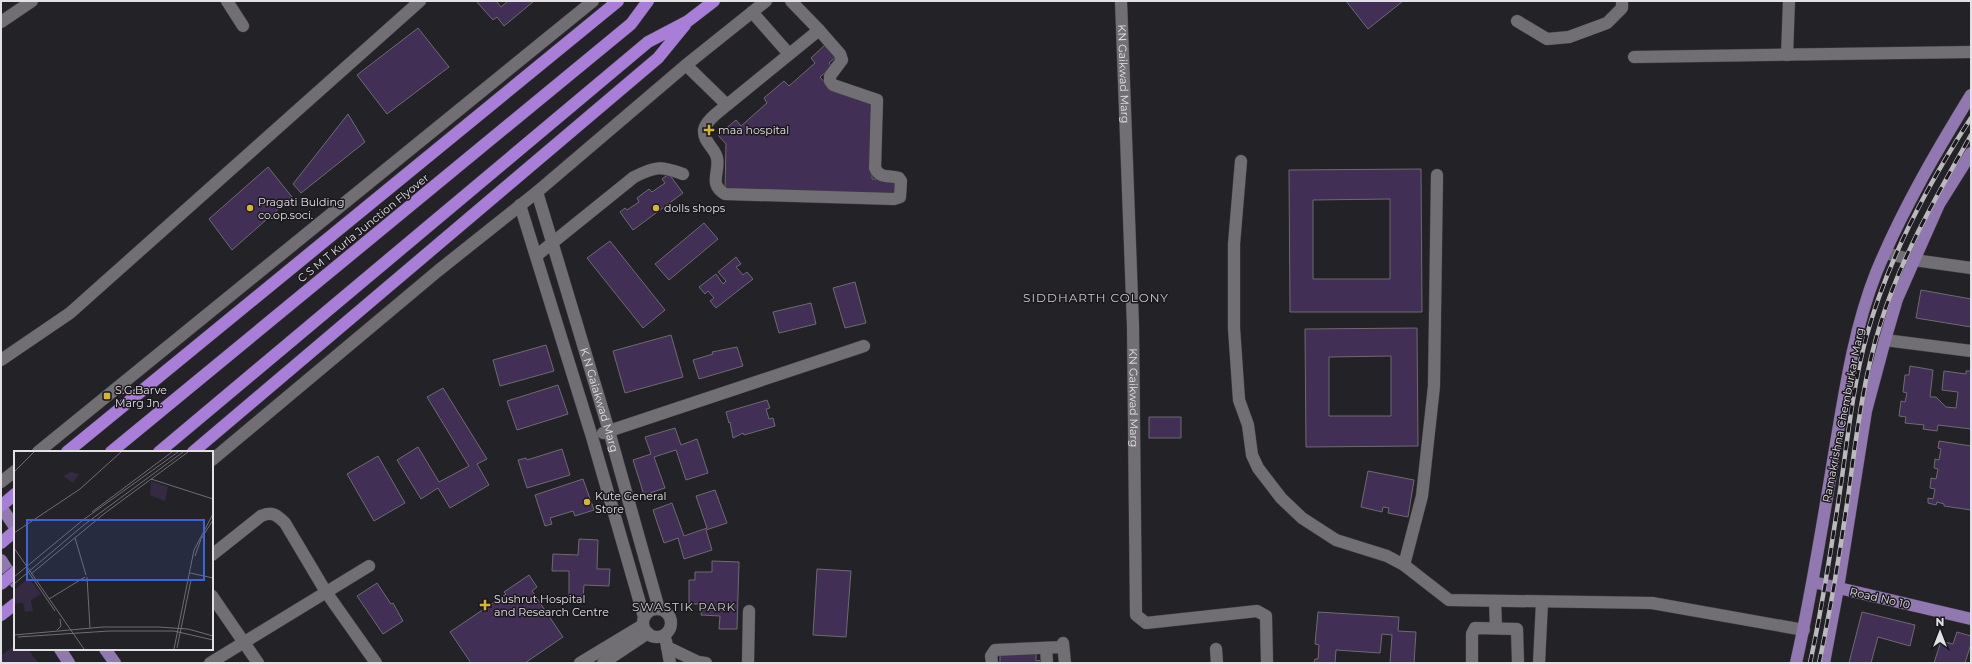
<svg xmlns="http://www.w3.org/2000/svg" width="1972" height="664" viewBox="0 0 1972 664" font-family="Montserrat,sans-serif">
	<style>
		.green { fill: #352a41 }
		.building { fill: #412f55; stroke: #6d6b70; fill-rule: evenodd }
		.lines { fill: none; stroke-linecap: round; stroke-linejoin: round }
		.minor-casing { stroke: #403e42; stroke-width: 13 }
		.major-casing { stroke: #403e42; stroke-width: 13 }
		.highway-casing { stroke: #403e42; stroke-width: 13 }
		.minor { stroke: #716f74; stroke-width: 12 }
		.major { stroke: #9278b0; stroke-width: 12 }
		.highway { stroke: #a87ed8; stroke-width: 12 }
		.rail-casing { stroke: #bab9bc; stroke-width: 4.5 }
		.rail { stroke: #1a181c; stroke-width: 3; stroke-dasharray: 9; stroke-linecap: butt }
		.highway-bridge-casing { stroke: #403e42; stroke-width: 13; stroke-linecap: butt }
		.highway-bridge { stroke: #a87ed8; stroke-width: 12 }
		.poi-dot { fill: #d5b534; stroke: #1a181c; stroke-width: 1.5 }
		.labels { text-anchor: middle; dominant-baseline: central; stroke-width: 3; stroke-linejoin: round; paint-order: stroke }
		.street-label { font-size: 11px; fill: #e3e1e4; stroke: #1a181c }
		.poi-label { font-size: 11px; fill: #e3e1e4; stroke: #1a181c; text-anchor: start }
		.neighbourhood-label { font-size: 12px; letter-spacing: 1px; fill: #cccacf; stroke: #1a181c }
		.inset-road { fill: none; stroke: #706e72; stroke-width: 1 }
		.view { fill: #3b64da; fill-opacity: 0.15; stroke: #3b64da; stroke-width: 2 }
		.inset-edge { fill: none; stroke: #e3e1e4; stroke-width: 2 }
	</style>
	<rect width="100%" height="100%" fill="#232226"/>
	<path class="green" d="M15,645V649H28L38,663H1V656Z"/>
	<path class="building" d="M476,1H496L501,7L508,1H534L504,26L497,17L493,20Z
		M1346,1H1403L1368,29Z
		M418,28L449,67L387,114L357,75Z
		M827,43L838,55L829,63L832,67L820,77L830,89L874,103L872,179H898L897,194L725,190L726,144L718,135L736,120L741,126L767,103L764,98L784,81L789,86L815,63L811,58Z
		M348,114L365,142L301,193L293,184Z
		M268,167L292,197L232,250L209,219Z
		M1421,169L1422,312H1290L1289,170ZM1390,199V279H1313V200Z
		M669,174L683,193L633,230L620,212L625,208L627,210L639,202L637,198L649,189L652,192L665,183L662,179Z
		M704,223L718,239L669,280L655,264Z
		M610,241L665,310L643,328L587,258Z
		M736,257L741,264L736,267L743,275L747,272L753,279L716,308L710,301L714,298L708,291L705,294L699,287L716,274L723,284L726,281L718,272Z
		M855,282L866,323L845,328L833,288Z
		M1921,290L1971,299V327L1916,318Z
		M811,303L816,324L779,333L773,312Z
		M1417,328L1418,446L1306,447L1305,329ZM1391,356V416H1329V357Z
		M671,335L683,377L625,393L613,351Z
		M546,345L554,371L500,386L493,360Z
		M737,347L743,366L699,379L693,360L713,354L712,352Z
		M1910,366L1933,370L1930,397H1936L1946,407L1956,408L1958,392L1942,390L1944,371L1966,374V371H1971V429L1938,425L1937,431L1923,429L1924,425L1905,423L1906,417L1899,416L1901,401L1905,402L1907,393L1903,392L1905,375H1909Z
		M558,385L568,414L517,430L507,401Z
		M443,388L487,459L477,464L489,485L450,508L438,488L421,499L397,460L418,447L439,482L469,466L427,397Z
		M767,400L770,408L766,409L769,419L773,418L775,426L744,435L743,433L733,438L730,422L729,423L726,412Z
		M1149,417H1181V438H1149Z
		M675,428L681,445L697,439L708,473L686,480L676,450L654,457L665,488L644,495L633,460L651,454L645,437Z
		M1939,441L1971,446V510L1944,506V504L1937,502L1936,505L1928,503V498L1933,499L1935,489L1930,488L1931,478L1936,479L1938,469L1934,468L1935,459L1939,460L1941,449L1938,448Z
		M562,449L570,475L527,488L518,460L526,458L527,460Z
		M378,456L405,503L374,521L347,474Z
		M1368,471L1414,480L1408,517L1388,513L1389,508L1383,507L1382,512L1361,507Z
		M583,479L594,510L575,516L573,511L550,518L552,524L545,526L535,495Z
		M715,490L727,523L706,530L712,550L684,559L678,538L664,543L653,510L672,503L684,536L707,528L696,496Z
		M579,539L598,540L597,569H610L609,586L584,585L583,599H569V571H552L553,554L578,555Z
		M712,561L739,562L737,629H719L720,616L701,615V604H689V580H695V572H712Z
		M817,569L851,571L846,637L813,635Z
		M529,575L537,587L532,591L563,637L525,663H471L450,632L506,594L504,592Z
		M377,583L391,604L393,603L403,621L383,634L357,596Z
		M1318,612L1399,617L1398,631L1416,632L1414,663H1390L1392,635L1382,634L1380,653L1336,650L1335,663H1314L1315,659H1318L1319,645L1315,644Z
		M1862,612L1915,625L1910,646L1878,637L1871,663H1849Z
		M1957,632L1971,636V644L1965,663H1934L1941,641L1953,644Z
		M1036,651V661L1043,660V663H999L1000,662V653Z"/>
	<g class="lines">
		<defs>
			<g id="minor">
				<path d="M227,1L243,26"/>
				<path d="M791,1L819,30"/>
				<path id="s1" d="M1121,1L1133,326L1136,615L1146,623L1257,611L1266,616L1267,663"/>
				<path d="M752,12L789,54"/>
				<path d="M1517,21L1547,39L1569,37L1607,23L1622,8V1"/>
				<path d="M1,22L32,1"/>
				<path d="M1787,55L1789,1"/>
				<path d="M1634,57L1971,52"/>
				<path d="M686,65L727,105C720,111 706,120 704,130C703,142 715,148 717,158C720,173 708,184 725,194L894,199L900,197L901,181L899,178C889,175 880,179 875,168L877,100L833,85L830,81V76L842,60L840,54L819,30L727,105"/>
				<path d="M1241,161L1234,244V328L1239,400L1248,425L1252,455L1258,468L1281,498L1302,518L1336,540L1387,556L1404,565L1449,600L1652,603L1804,630"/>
				<path id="s2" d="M537,192L609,431L659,609"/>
				<path d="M520,205L592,437L644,617"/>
				<path d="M1885,253L1914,260L1971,268"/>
				<path d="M536,256L634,177C656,166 660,166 683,174"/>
				<path d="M1885,340L1971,351"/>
				<path d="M1,360L70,313L420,1"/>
				<path d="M603,433L864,346"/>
				<path d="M38,452L593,1"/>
				<path d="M212,460L439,270L537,192L686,65L766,1"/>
				<path d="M1,482L15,471"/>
				<path d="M212,555L261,516C272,511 277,515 285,523L326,592L376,663"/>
				<path d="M1404,565L1422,496L1434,386L1437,175"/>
				<path d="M212,596L258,663"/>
				<path d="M1495,601L1496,628"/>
				<circle cx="657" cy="623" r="14"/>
				<path d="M666,641L670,663"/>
				<path d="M1063,643L1065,663"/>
				<path d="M667,647L698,662L706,663"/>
				<path d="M1046,648L1047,663"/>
				<path d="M1216,649L1217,663"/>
				<path d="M210,663L369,566"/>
				<path d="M580,663L643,625"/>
				<path d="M603,663L648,633"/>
				<path d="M748,663L749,611"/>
				<path d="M992,663L991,656L995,650L1063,647"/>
				<path d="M1472,663V634L1475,628L1517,629L1518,663"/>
				<path d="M1539,663L1542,602"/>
			</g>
			<path id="major" d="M1,507L15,527
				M1,560L15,582
				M1813,582L1971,619
				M60,649L69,663
				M105,649L115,663
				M1796,663C1812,592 1823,521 1835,449C1845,390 1854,329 1876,273C1902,210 1936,152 1971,95
				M1824,663L1838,588L1866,411L1885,340L1897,299L1939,204L1971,153"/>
			<path id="highway" d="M67,452L618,1
				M111,452L631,24L648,1
				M159,452L648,42L688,21L714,1
				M193,452L658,58L685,25
				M1,506L15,494
				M1,543L15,531
				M1,615L15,604"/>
		</defs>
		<use href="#minor" class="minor-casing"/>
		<use href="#major" class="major-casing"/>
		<use href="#highway" class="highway-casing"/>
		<use href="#minor" class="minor"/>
		<use href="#major" class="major"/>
		<use href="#highway" class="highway"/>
		<defs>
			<path id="rail" d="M1810,663C1823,604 1832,544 1841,484C1848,436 1853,386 1866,338C1887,261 1928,184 1971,118
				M1819,663C1831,608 1840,552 1848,497C1856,438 1863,378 1881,322C1902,255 1937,195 1971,135"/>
		</defs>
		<use href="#rail" class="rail-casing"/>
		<use href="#rail" class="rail"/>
		<defs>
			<path id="highway-bridge" d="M1,584L15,572"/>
		</defs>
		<use href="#highway-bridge" class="highway-bridge-casing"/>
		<use href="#highway-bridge" class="highway-bridge"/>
	</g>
	<g class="poi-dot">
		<path d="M707 124h4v4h4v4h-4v4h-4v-4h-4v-4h4z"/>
		<circle cx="250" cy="208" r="4"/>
		<circle cx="656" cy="208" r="4"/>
		<rect x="103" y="392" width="8" height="8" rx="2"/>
		<circle cx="587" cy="502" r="4"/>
		<path d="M483 599h4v4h4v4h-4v4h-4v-4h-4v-4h4z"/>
	</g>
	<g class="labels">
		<g class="street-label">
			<text stroke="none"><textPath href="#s1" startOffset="73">KN Gaikwad Marg</textPath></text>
			<text transform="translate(363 228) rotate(-39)">C S M T Kurla Junction Flyover</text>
			<text stroke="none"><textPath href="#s1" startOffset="397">KN Gaikwad Marg</textPath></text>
			<text stroke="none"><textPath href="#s2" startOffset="217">K N Gaiakwad Marg</textPath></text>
			<text transform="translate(1843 415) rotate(-79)">Ramakrishna Chemburkar Marg</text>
			<text transform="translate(1880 598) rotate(13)">Road No 10</text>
		</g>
		<g class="poi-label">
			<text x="718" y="130">maa hospital</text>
			<text x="258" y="202">Pragati Bulding<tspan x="258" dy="13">co.op.soci.</tspan></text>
			<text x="664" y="208">dolls shops</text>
			<text x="115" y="390">S.G.Barve<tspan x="115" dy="13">Marg Jn.</tspan></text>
			<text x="595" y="496">Kute General<tspan x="595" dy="13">Store</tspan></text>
			<text x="494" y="599">Sushrut Hospital<tspan x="494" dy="13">and Research Centre</tspan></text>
		</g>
		<g class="neighbourhood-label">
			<text x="1096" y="297">SIDDHARTH COLONY</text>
			<text x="684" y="606">SWASTIK PARK</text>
		</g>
	</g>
	<g transform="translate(14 451)">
		<rect width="199" height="199" fill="#232226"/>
		<path d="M57,21L65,23L59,32L49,25ZM137,30L154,36L151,50L136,44ZM15,127L27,143L17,149L19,160L11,161L9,152L0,153V139Z" fill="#352a41"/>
		<path class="inset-road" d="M0,21L20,1M137,28L199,48M78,61L158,1M0,82L66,38L107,1M61,87L72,124M0,97L70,198M181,105L187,88L199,69M13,119L41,160M176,122L199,127M17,123L91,62L174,1M0,126L69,69L164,1M73,126L76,177M0,133L71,73L169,1M35,148L71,126M43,179L47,175L46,168M0,184L89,176H144L174,178L199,185M4,186L95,180H160L199,189M163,197L177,129M160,198L180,99L199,63"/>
		<path class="view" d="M13,69H190V129H13Z"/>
		<rect width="199" height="199" class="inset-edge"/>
	</g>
	<rect width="1972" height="664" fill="none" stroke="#e3e1e4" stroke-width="4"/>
	<g transform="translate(1940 632)" stroke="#1a181c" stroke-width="3" paint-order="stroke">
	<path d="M0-3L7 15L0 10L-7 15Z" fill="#e3e1e4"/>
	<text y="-6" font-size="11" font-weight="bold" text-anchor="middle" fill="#e3e1e4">N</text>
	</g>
</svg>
